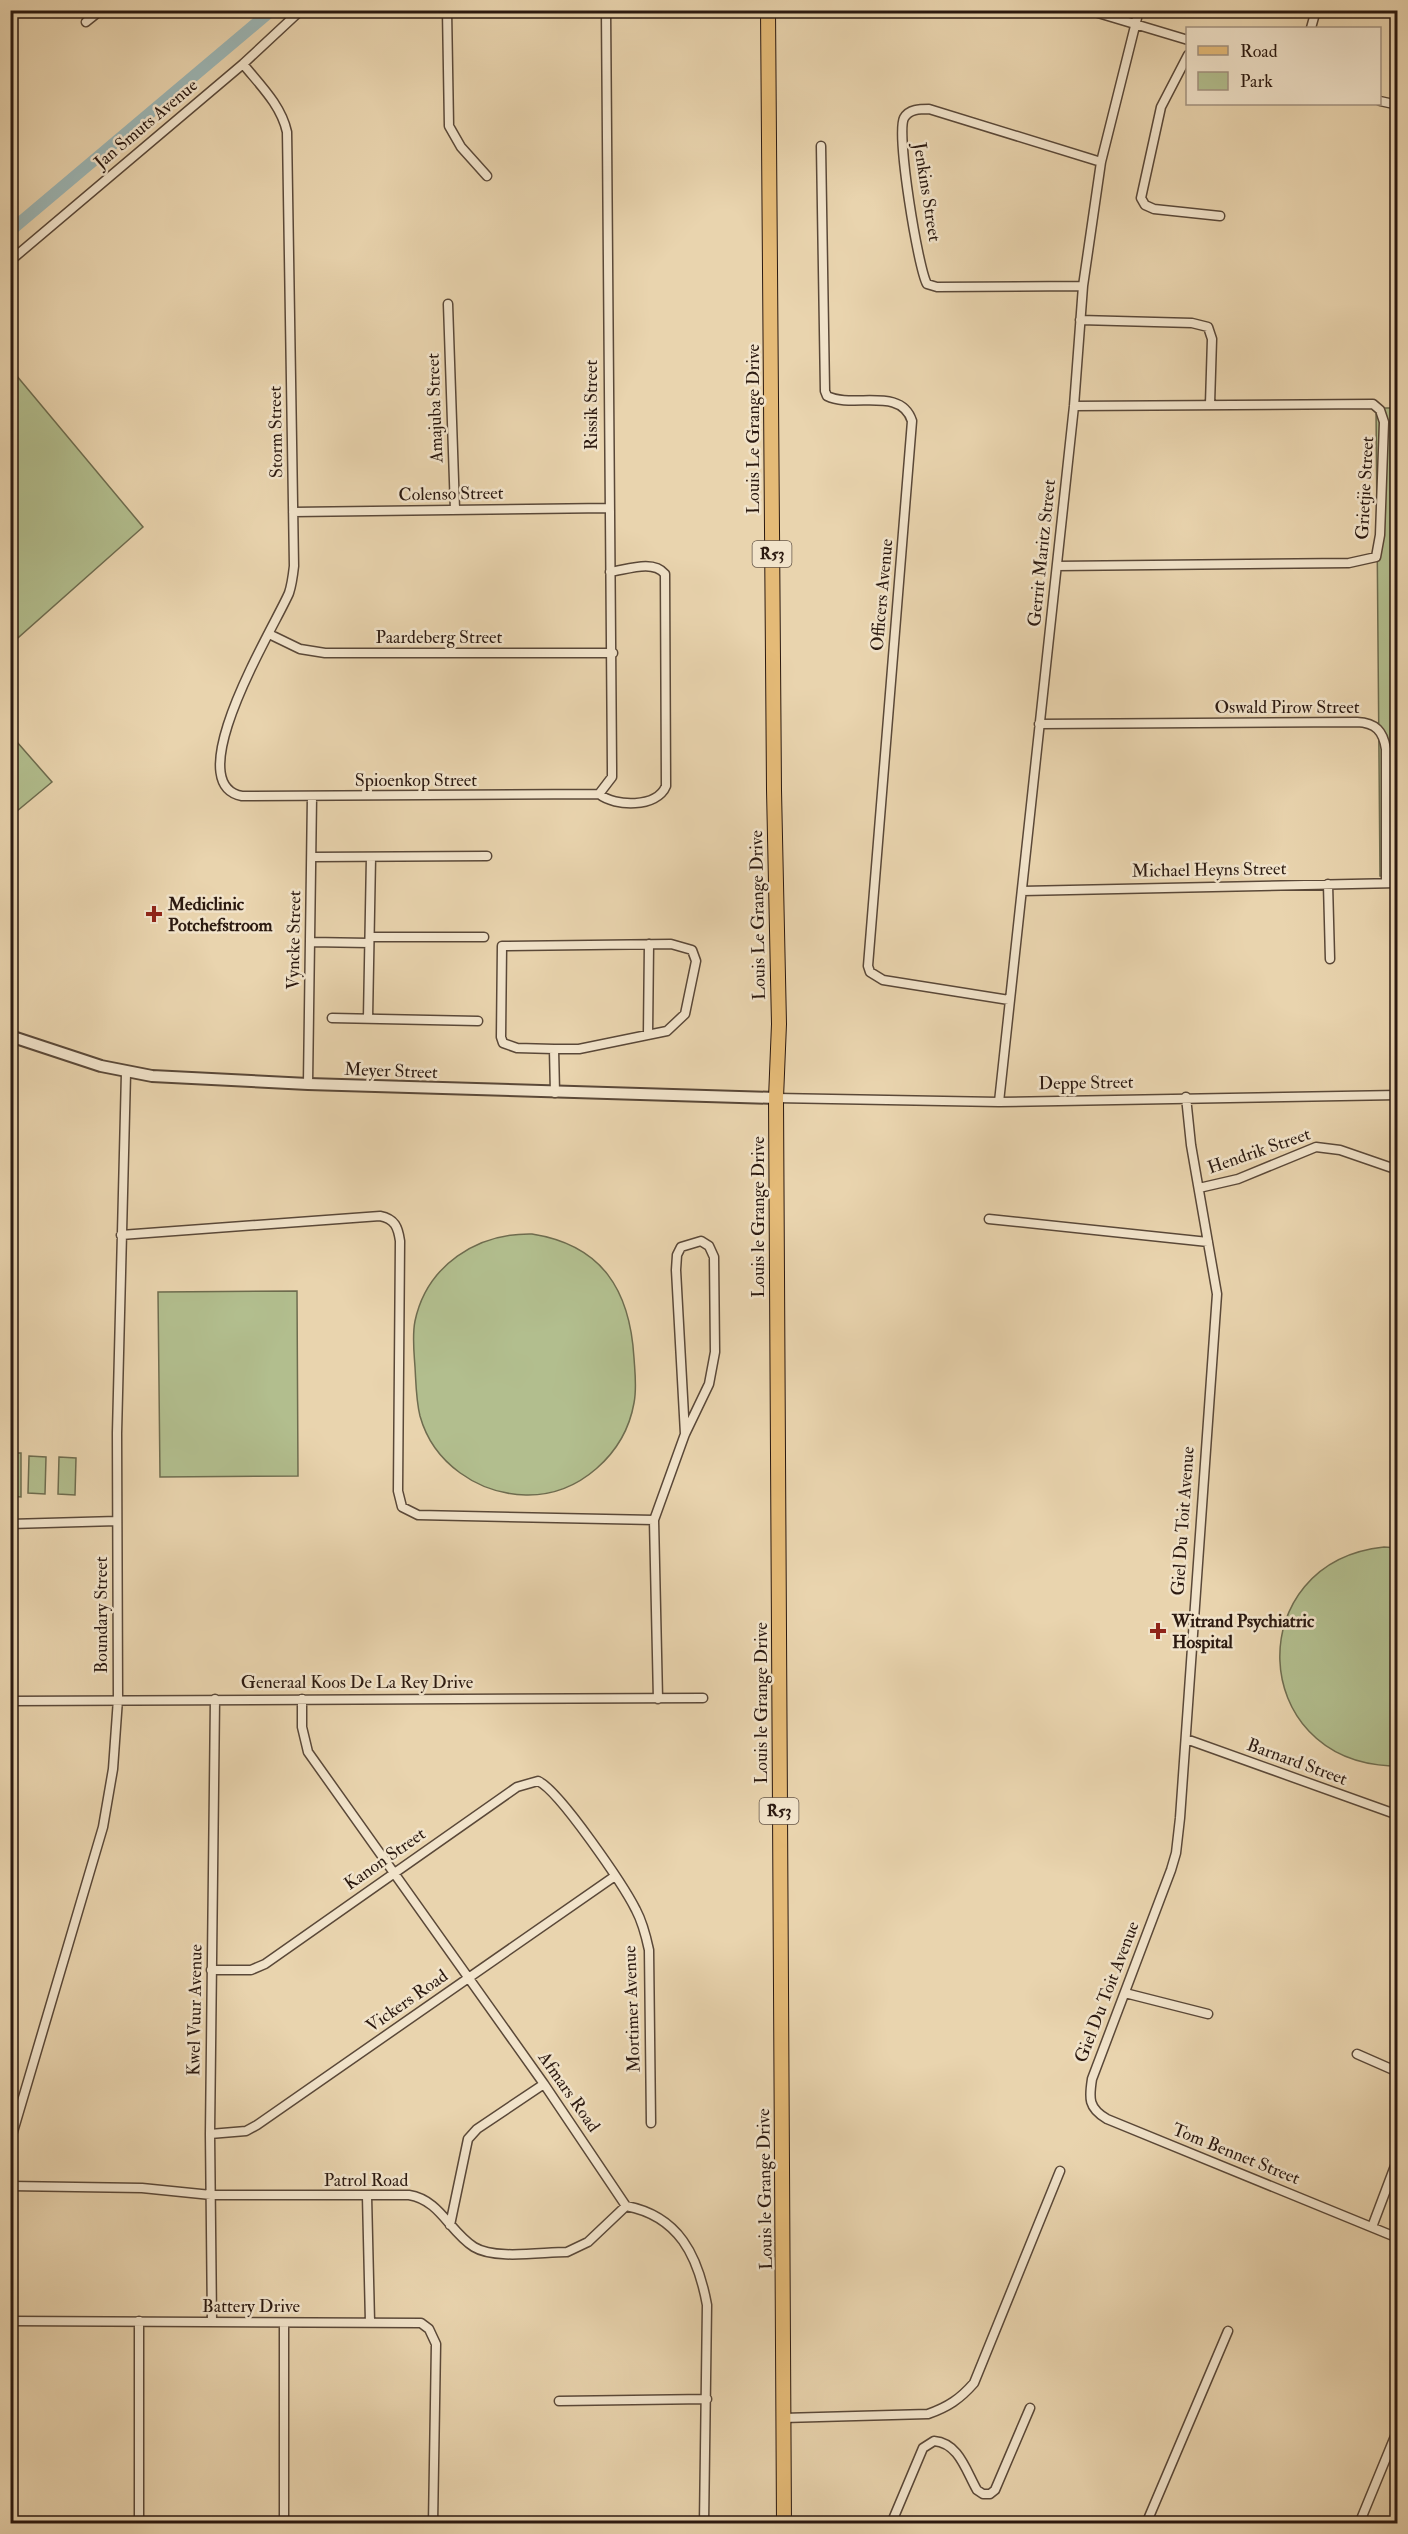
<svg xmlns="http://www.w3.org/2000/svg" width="1408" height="2534" viewBox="0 0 1408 2534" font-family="'IM FELL Double Pica',serif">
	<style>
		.green { fill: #b2be8e; stroke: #6e6c4f; stroke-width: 1.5 }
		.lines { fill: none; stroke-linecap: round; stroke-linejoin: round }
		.canal { stroke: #9cb6b5; stroke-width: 12 }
		.minor-casing { stroke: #5a4838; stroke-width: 11 }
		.tertiary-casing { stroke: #5a4838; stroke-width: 14 }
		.primary-casing { stroke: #2b1910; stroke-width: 16 }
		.minor { stroke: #f1e3ca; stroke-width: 8 }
		.tertiary { stroke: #f1e3ca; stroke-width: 10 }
		.primary { stroke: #e4ba77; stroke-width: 14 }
		.poi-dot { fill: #8f2418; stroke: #f1e3ca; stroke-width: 2 }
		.labels { text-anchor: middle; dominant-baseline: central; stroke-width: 5; stroke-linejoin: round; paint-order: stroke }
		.shield { fill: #f1e3ca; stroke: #665648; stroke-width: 1.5 }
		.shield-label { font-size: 16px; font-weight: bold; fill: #2b1910 }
		.street-label { font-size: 18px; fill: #2b1910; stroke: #f1e3ca }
		.poi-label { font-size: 18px; font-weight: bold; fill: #2b1910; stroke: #f1e3ca; text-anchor: start }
	</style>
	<rect width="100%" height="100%" fill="#e9d4ae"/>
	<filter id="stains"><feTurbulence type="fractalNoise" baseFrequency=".00333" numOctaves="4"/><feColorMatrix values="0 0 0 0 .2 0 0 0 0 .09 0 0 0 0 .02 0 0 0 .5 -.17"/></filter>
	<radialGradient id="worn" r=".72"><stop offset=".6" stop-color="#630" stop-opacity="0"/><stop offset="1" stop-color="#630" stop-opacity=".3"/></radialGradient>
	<path class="green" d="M11,369L143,527L11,644Z
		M1376,408H1398L1397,876H1380Z
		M10,734L52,782L11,816H10Z
		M532,1234C602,1245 630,1290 634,1358C635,1373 637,1388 634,1403C625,1454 579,1496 526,1495C478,1494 433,1463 420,1416C416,1400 416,1383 415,1367C414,1352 412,1336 415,1321C427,1265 477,1233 532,1234Z
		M297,1291L298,1476L160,1477L158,1292Z
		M11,1453H21V1497L11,1496Z
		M29,1456L46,1457L45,1494L28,1493Z
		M59,1457L76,1458L75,1495L58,1494Z
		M1384,1547L1398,1548V1765L1391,1766C1247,1760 1241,1562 1384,1547Z"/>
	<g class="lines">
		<path class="canal" d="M10,231L272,10"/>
		<defs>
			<path id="minor" d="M447,10L449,126L461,147L487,176
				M1088,10L1188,40
				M86,22L101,10
				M1311,28L1316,10
				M1188,55L1161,107L1141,198L1145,205L1154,209L1220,216
				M243,64C260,85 281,105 287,132L294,566C293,575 292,584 289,593C276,624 177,784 242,796L599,794
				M1380,101L1398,105
				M821,146L825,391L827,396C853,409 901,386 912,421L868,966L870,972L883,980L1009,1000
				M10,261L243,64L301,10
				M1083,286L937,287L927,284C918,268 896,134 904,118C909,109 920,109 929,109L1101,162
				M448,304L455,510
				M1080,320L1192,323L1208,327L1212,339L1210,404
				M293,512L608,508
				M1057,566L1349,563L1376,557L1380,535L1384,422L1380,410L1373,404L1074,406
				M269,634L300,649L325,653H613
				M1039,724L1357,722C1376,723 1383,731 1386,749V882
				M599,794L612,777V767L606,10
				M599,794C615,807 657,808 666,786L665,574C653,559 626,570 610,572
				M312,857L487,856
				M1328,884L1330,959
				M1022,891L1398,883
				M371,937H484
				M311,942L369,943
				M332,1018L478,1021
				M368,1018L371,857
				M648,1035L649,944
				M554,1049L517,1048L503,1043L501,1037L502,946L671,944L692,950L696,961L685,1014L667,1031L579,1049H554L555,1093
				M308,1084L312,796
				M1186,1097L1191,1145L1217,1294L1180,1818L1176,1853L1171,1870L1092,2079C1089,2098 1088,2108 1107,2119L1398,2238
				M776,1098L999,1102L1398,1095
				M999,1102L1074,406L1083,286L1101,162L1139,10
				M1199,1188L1238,1179L1316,1147L1340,1150L1398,1170
				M989,1219L1208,1242
				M121,1235L380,1216C395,1219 398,1227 400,1241L398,1491L402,1507L418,1515L654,1520L658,1699
				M654,1520L685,1434L709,1384L715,1352L714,1257L709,1246L701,1241L681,1247L677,1255L676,1270L685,1434
				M10,1524L117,1521
				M302,1699V1727L308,1752L544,2084L626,2206C679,2216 698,2256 707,2305L704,2524
				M10,1701L703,1698
				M1186,1739L1398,1815
				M211,1970H251L265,1964L517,1787L538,1781C559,1790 624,1886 636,1910C643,1923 646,1936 649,1950L651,2123
				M1125,1993L1208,2014
				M1357,2054L1398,2072
				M210,2134L246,2131L257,2125L615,1876
				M10,2142L103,1827L113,1769L118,1699L117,1433L126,1073
				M10,2186L142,2188L211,2195H409C440,2200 449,2231 474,2247C495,2260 542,2252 567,2252L588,2242L626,2206
				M367,2196L370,2322
				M450,2225L468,2139L477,2129L544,2084
				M1372,2227L1398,2158
				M10,2321L421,2323L429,2329L436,2344L433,2524
				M139,2321V2524
				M212,2322L210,2134L215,1699
				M559,2401L707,2399
				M783,2418L928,2414C948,2407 960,2399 974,2383L1060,2171
				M284,2524V2323
				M891,2524L923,2448L934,2441C959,2443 966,2471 977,2490L983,2494H990L995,2490L1030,2408
				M1146,2524L1228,2331
				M1359,2524L1398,2429"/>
			<path id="tertiary" d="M10,1036L101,1066L152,1076L308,1084L776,1098"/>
			<path id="primary" d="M768,10L774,790L779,1024L776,1098L784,2524"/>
		</defs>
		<use href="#minor" class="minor-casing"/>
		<use href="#tertiary" class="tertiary-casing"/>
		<use href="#primary" class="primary-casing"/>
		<use href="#minor" class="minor"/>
		<use href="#tertiary" class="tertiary"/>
		<use href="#primary" class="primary"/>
	</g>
	<g class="poi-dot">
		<path d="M151 905h6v6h6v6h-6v6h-6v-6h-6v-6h6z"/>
		<path d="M1155 1622h6v6h6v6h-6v6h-6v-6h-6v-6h6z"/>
	</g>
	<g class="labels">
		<g class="shield">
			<rect x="752.5" y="541" width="39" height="26" rx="4.5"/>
			<rect x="759.5" y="1798" width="39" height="26" rx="4.5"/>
		</g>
		<g class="shield-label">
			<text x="772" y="554">R53</text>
			<text x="779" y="1811">R53</text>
		</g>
		<g class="street-label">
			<text transform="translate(146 124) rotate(-40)">Jan Smuts Avenue</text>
			<text transform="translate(927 192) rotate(81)">Jenkins Street</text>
			<text transform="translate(591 405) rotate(-90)">Rissik Street</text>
			<text transform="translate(435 408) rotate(-92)">Amajuba Street</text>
			<text transform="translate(753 429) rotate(-90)">Louis Le Grange Drive</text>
			<text transform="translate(276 432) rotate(-91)">Storm Street</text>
			<text transform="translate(1365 488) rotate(-87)">Grietjie Street</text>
			<text transform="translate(451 494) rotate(-1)">Colenso Street</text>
			<text transform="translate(1042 553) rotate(-84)">Gerrit Maritz Street</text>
			<text transform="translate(882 595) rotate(-85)">Officers Avenue</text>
			<text x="439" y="637">Paardeberg Street</text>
			<text x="1287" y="707">Oswald Pirow Street</text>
			<text x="416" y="780">Spioenkop Street</text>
			<text transform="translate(1209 870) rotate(-1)">Michael Heyns Street</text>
			<text transform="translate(758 915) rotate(-91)">Louis Le Grange Drive</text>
			<text transform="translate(294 940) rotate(-89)">Vyncke Street</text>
			<text transform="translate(391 1071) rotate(2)">Meyer Street</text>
			<text transform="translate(1086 1083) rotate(-1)">Deppe Street</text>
			<text transform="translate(1259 1151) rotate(-19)">Hendrik Street</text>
			<text transform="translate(758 1217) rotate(-90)">Louis le Grange Drive</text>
			<text transform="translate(1183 1521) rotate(-86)">Giel Du Toit Avenue</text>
			<text transform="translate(101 1615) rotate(-90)">Boundary Street</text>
			<text x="357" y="1682">Generaal Koos De La Rey Drive</text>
			<text transform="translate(761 1703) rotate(-90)">Louis le Grange Drive</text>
			<text transform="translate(1297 1762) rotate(20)">Barnard Street</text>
			<text transform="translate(385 1859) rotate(-35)">Kanon Street</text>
			<text transform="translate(1107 1992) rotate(-69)">Giel Du Toit Avenue</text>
			<text transform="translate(407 2001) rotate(-35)">Vickers Road</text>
			<text transform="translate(632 2009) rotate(-92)">Mortimer Avenue</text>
			<text transform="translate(195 2010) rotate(-89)">Kwel Vuur Avenue</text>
			<text transform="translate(569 2092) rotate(55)">Afmars Road</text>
			<text transform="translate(1236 2154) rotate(22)">Tom Bennet Street</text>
			<text x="366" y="2180">Patrol Road</text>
			<text transform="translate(765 2189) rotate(-91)">Louis le Grange Drive</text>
			<text x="251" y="2306">Battery Drive</text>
		</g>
		<g class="poi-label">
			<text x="168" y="904">Mediclinic<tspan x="168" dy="21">Potchefstroom</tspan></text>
			<text x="1172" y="1621">Witrand Psychiatric<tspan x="1172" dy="21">Hospital</tspan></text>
		</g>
	</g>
	<rect width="1408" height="2534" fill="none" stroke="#e9d4ae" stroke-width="36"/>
	<rect x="12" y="12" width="1384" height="2510" fill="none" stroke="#2b1910" stroke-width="3"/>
	<rect x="18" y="18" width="1372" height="2498" fill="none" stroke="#2b1910" stroke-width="1.5"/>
	<rect x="1186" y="27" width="195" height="78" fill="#f1e3ca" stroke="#a29280" stroke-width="1.5"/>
	<rect x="1198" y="46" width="30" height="9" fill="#e4ba77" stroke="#a29280" stroke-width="1.5"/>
	<text x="1240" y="57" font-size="18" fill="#2b1910">Road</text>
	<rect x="1198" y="72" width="30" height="18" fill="#b2be8e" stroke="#a29280" stroke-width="1.5"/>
	<text x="1240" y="87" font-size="18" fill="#2b1910">Park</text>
	<rect width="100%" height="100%" filter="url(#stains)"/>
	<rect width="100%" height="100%" fill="url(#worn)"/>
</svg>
